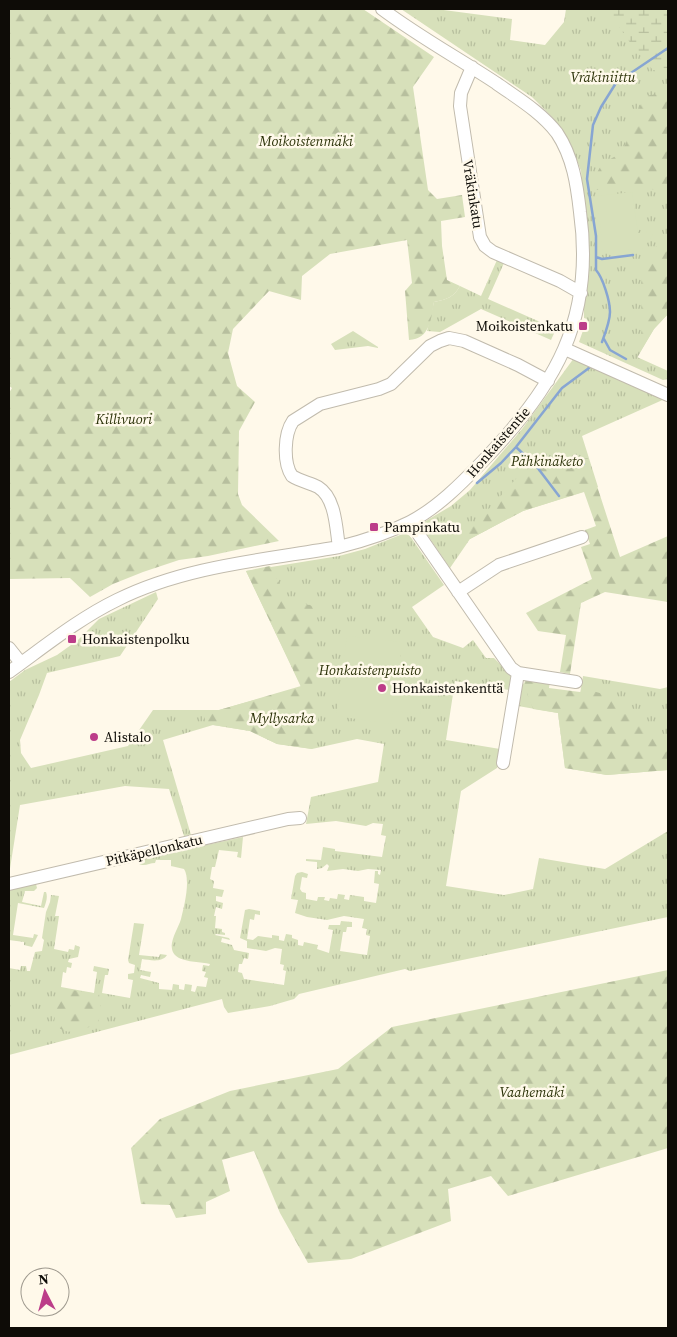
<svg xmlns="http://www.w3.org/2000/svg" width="677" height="1337" viewBox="0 0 677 1337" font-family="'Source Serif 4',serif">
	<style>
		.grass { fill: url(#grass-tufts) }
		.forest { fill: url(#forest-firs) }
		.wetland { fill: url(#wetland-marsh) }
		.garden { fill: #d7e0ba }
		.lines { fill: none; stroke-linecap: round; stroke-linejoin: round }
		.stream { stroke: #87a5d2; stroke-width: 2.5 }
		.minor-casing { stroke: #c1bbad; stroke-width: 14 }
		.minor { stroke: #fff; stroke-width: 12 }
		.poi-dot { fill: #bc3d89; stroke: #fff9ea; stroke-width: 2 }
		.labels { text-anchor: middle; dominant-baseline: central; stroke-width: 5; stroke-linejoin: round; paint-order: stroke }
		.park-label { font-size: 14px; font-style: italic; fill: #2b3208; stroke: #fff9ea }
		.street-label { font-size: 14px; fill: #0e0c07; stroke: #fff9ea }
		.poi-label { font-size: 14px; fill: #0e0c07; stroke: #fff9ea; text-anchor: start }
	</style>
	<defs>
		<pattern id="grass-tufts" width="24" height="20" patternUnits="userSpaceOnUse" patternTransform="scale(1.25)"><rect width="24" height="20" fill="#d7e0ba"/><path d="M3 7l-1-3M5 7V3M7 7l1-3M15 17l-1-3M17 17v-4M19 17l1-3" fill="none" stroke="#b7bf9e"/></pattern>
		<pattern id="forest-firs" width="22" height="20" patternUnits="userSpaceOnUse" patternTransform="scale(1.25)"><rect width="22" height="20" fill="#d7e0ba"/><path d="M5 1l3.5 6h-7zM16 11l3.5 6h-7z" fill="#b7bf9e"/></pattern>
		<pattern id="wetland-marsh" width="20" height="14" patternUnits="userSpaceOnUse" patternTransform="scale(1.25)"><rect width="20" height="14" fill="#d7e0ba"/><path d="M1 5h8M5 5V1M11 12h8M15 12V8" fill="none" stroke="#b7bf9e"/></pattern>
	</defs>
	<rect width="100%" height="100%" fill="#fff9ea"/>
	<path class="grass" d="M401,9H436L512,19L510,40L545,45L564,22L566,9H668V314L654,329L637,357L668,371V379L663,380L579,342L587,319L584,318L583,197L581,171L571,145L553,118L532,97Z
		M497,260L504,263L488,299L556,329L551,340L481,309L440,332L427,331L434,302C447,299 453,298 460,286L481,296Z
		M353,331L378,347V348L368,346L335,350L331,344Z
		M574,358L667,398L582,436L598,487L523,511L470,539L450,568L424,530V522L451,506L470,490L522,429Z
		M405,533L410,536L444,585L412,607L433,637L463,648L473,640L486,658H494L511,675L509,690L455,681L446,740L500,749L497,768L461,791L446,886L504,895L533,889L539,858L605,869L668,831V917L410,971L405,969L299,994L294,999L270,1006L228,1013L224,1007L222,999L9,1055V968L20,970L21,966H26L27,971H30L35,952L42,951L44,940L42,938L46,912L50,902L51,895L59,896L55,916H59L54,949L68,952L69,949L74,950L75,945L80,947L78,957L69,959L68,962L72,963L71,968L67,967L66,973L63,972L61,987L94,993L97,972L93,971L94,966L109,969L108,975H105L102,993L130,998L133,980L128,979V974L134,973L135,965L129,963L128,960L134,923L144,924L139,955L159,957L160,954L167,955C162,963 150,960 142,959L140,970L151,972L150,977L141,975L140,978L159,983V989L172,990L173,984L179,985V989L184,990L185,984L192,985L191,991L195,992L197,986L206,987L208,978L204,977L206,972L202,971L203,965L209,966L210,964C201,962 187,962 179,958C163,949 178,930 181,919C184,907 191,880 184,869L171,866V860H156L155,863C149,863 145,867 139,864L138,860L243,837L241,858L237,857L238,852L219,850L215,867H212L210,879L214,881L213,888L224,890L222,897L216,896V901L223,903L222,909L216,907L214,916H216L215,928L222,929V932L225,933V935L216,934L215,935L229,938L230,940L222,938L221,942L232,945L234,950L249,953L248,959L244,958L242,964H239L238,972L242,973L244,979L284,985L286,971L283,970L284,965L280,964L282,949L275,948L266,951L247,948V941L240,938L245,910L249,909L260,911V915L255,914L254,920L250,919L247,939L253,940L258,936L272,938V935L279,936V940L284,941L286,934L292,935V938L298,940V945L303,946L304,942L318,945L317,949L329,953L333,930L328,929L329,925H340L341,921L352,922V927H347L346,932H343L340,951L367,955L370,936L366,935L367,929L362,928L364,919L344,916L327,920L307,917L295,913L298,900L291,899L295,876L297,873L302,872L308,874L307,878L302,877L300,889L302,892L306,893V899L317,901L318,897H325L324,900L329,901L330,898L337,899L338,894L345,895L344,899L349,900L350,895L364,897V901L376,903L379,884L374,883L375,871H378V874L380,875L381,870L368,869L358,871L343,869L327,871L329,866L327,864L322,868L317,869V862L306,861V859L321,860L323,847L335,849V851L382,857L386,836L381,835L383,824L373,823L366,826L336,821L306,824L311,797L378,782L384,744L357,739L312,749L277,744L250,731L213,725L163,740L191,835L184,836L169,789L125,786L20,805L9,875V682L25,670L57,655L78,640L99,619L156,592L158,599L120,656L47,673L39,695L20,740L21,753L31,768L128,746L153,710H219L301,687L246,571L339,556L365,549Z
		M583,676L660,689L668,687V770L607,775L565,768L558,713L518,706L522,685L525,682L552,690L580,694Z
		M36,884L37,888L34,891H25L22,902L41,906L44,892H46C48,897 46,903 44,908L18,903L13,935L33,938L34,934L38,935L32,947L24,945V942L9,940V890Z"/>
	<path class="forest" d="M9,9H363L434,57L413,87L428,190L437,199L462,195L465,217L441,221L442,246L447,280L460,286C453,298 447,299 434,302C431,319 430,339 409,340L405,291L412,283L407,240L330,254L302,276L301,300L269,291L233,329L228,353L237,386L255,402L239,431L238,494L242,505L279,541L208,556L179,560L143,572L113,584L90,597L70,578L9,579V393L12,388L9,386Z
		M665,93L668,95V197L648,187L637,191L632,186L595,190C595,166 602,163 622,153L644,96Z
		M668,240V314L654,329L637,358C639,347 641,337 642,327C642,299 633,251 668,240Z
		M588,458L620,557L668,536V602L605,592L581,603L570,674L560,672L566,635L538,631L526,613L592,579L581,547L590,544L585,530L596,526L584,492L523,511L470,539L466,534L467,529L491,507L522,472L538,464Z
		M270,566L287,598L312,606L319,625L312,687L318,702V732L312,749L277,744L250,731L213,725L205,720L203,710H219L301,686L246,571Z
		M528,678L550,681L549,688L580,692L589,690L621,699L619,709L623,713L647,723L668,743V770L607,775L565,768L558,713L533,709C530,699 524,690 525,680Z
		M668,970V1148L508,1196L491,1176L448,1189L451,1221L351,1259L308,1263L280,1213L254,1151L222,1160L230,1191L206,1202V1214L176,1218L170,1205L141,1204L131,1148L160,1119L230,1091L338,1069L392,1027Z
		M59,988L99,994L101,1009L98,1024C81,1029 67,1039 54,1023Z"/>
	<path class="wetland" d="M609,9H668V71L653,70C636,51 620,31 609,9Z"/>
	<path class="garden" d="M632,192L638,233L655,231L644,248L635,254L631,249L603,252L597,196Z
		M347,636L402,642L400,661L427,666L420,714L393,711L391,724L336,716Z"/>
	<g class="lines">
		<path class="stream" d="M596,257L602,259L633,255
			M604,339L610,350L626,359
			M602,342C605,334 610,321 610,312C610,301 603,278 596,270V236L587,179L593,125L601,107L616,83L668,48
			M516,447L537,467L559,496
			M538,467L584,464
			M477,483L501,463L516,447L562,388L589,368"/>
		<defs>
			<path id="minor" d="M472,67L461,93L460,106L480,237L485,246L493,252L560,281L581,293
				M565,349L668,395
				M410,522L511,668L518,673L576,682
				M339,547C336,529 336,498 318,487C310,483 300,481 292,476C283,463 284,434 293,421L320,404L379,389L391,384L430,346L440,341L449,338L464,341L518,365L548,381
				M458,592L499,565L582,537
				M9,648L21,663
				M9,672C44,647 78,619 117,600C185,566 264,560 339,547C363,541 388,533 410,522C437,508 461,484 482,462C555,387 595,319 580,212C577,185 573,157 557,133C541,112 517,98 496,83C458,58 418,36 382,9
				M503,763L518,673
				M9,884L288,819L300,818"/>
		</defs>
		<use href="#minor" class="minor-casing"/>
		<use href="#minor" class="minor"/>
	</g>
	<g class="poi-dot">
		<rect x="578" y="321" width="10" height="10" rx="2.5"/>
		<rect x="369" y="522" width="10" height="10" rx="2.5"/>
		<rect x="67" y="634" width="10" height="10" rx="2.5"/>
		<circle cx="382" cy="688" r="5"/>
		<circle cx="94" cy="737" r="5"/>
	</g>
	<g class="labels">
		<g class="park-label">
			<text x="603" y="77">Vräkiniittu</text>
			<text x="306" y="141">Moikoistenmäki</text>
			<text x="124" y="419">Killivuori</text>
			<text x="547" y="461">Pähkinäketo</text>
			<text x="370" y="670">Honkaistenpuisto</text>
			<text x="282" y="718">Myllysarka</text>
			<text x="532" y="1092">Vaahemäki</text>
		</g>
		<g class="street-label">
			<text transform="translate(473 194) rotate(81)">Vräkinkatu</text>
			<text transform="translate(498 442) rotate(-49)">Honkaistentie</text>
			<text transform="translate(154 850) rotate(-13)">Pitkäpellonkatu</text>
		</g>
		<g class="poi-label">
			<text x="573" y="326" text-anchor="end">Moikoistenkatu</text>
			<text x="384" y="527">Pampinkatu</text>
			<text x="82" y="639">Honkaistenpolku</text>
			<text x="392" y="688">Honkaistenkenttä</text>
			<text x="104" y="737">Alistalo</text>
		</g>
	</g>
	<rect width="677" height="1337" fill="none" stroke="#0e0c07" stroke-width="20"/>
	<g transform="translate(45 1292) rotate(354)"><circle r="24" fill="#fff9ea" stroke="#9f9a8f"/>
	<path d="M0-4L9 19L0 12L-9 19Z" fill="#bc3d89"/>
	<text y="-8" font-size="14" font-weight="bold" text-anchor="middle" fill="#0e0c07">N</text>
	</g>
</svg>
